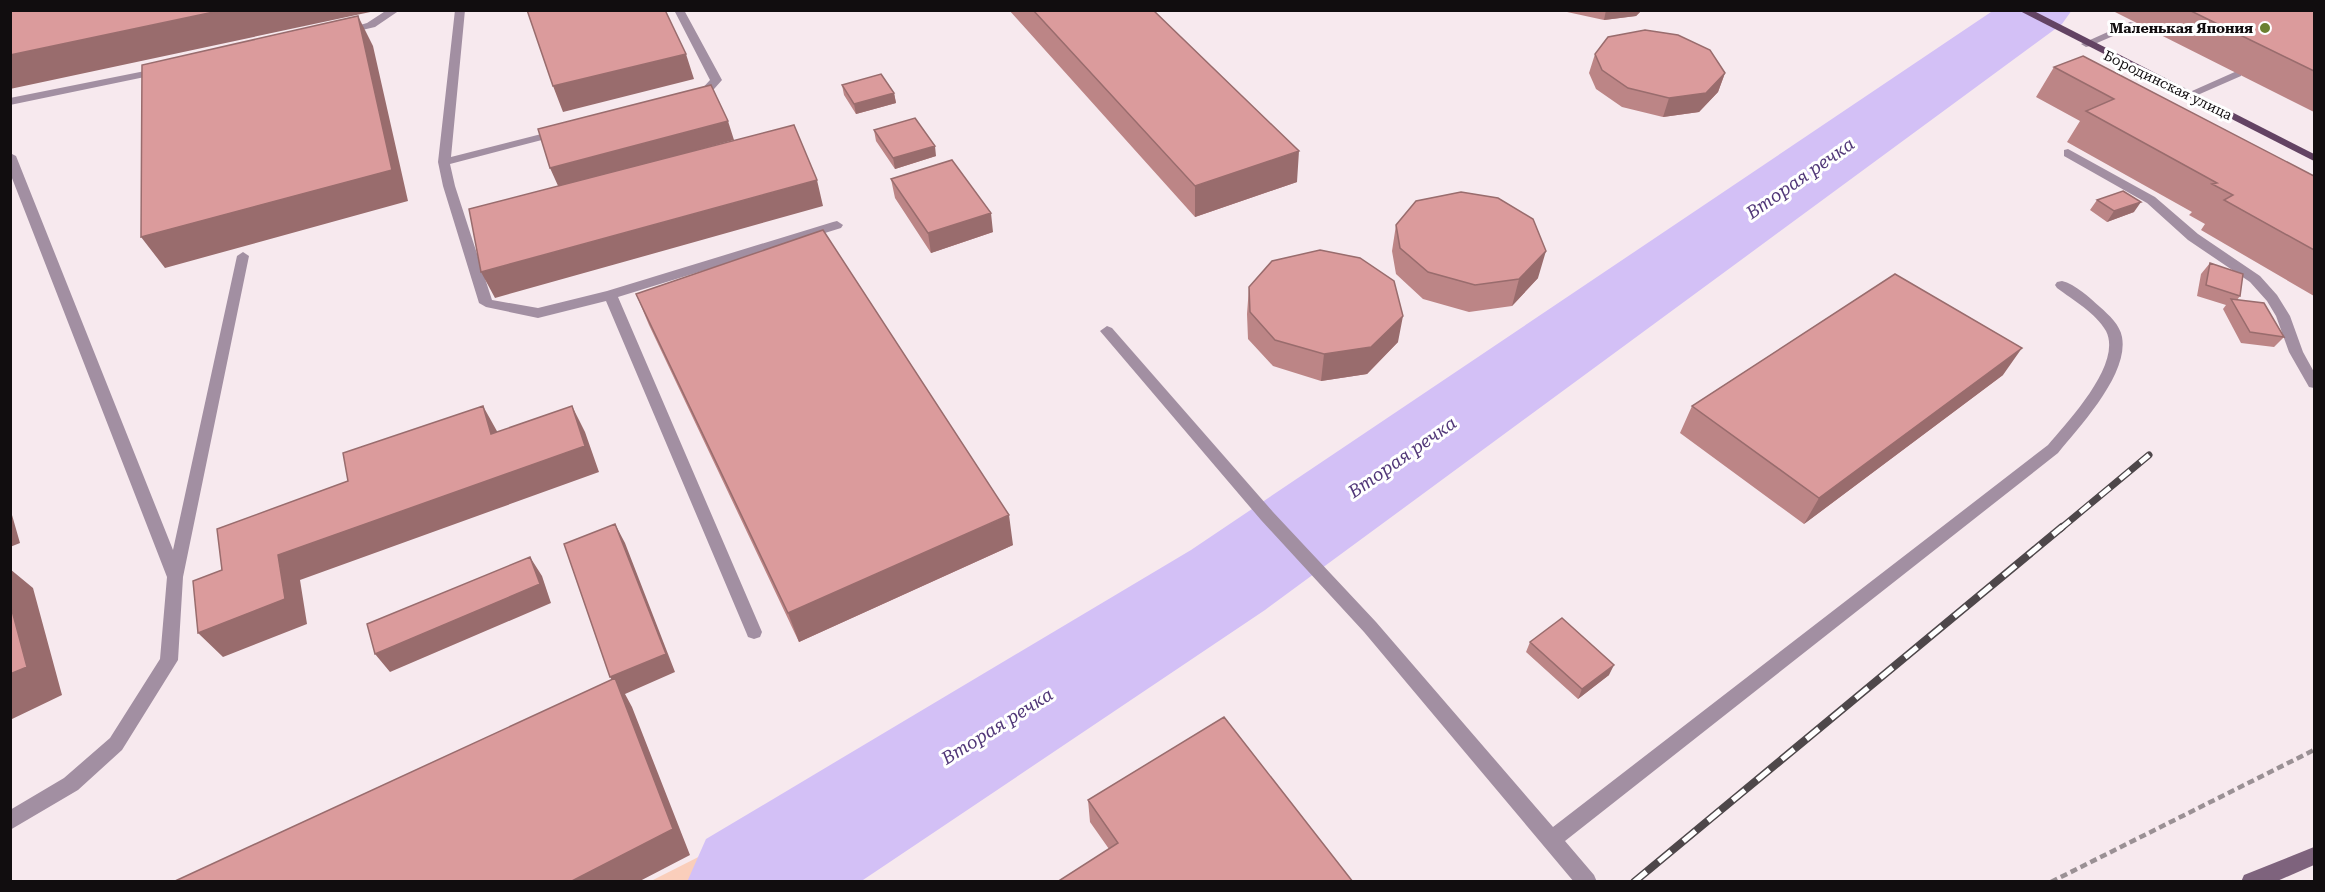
<svg xmlns="http://www.w3.org/2000/svg" width="2325" height="892" viewBox="0 0 2325 892" font-family="'Roboto Serif',serif">
	<style>
		.green { fill: #facebb }
		.lines { fill: none; stroke-linecap: round; stroke-linejoin: round }
		.river { fill: #d3c0f6; fill-rule: evenodd }
		.path { stroke: #9a9094; stroke-width: 4.5; stroke-dasharray: 7 4; stroke-linecap: butt }
		.lane { fill: #a28fa2; fill-rule: evenodd }
		.secondary { fill: #7e637d; fill-rule: evenodd }
		.primary { fill: #634363; fill-rule: evenodd }
		.rail-far1-casing { stroke: #4e474a; stroke-width: 7 }
		.rail-casing { stroke: #4e474a; stroke-width: 8 }
		.rail-far1 { stroke: #fff; stroke-width: 4.5; stroke-dasharray: 13; stroke-linecap: butt }
		.rail { stroke: #fff; stroke-width: 5; stroke-dasharray: 16; stroke-linecap: butt }
		.wall { fill: #bc8586 }
		.shaded-wall { fill: #996c6d }
		.building { fill: #db9b9c; stroke: #996c6d; stroke-width: 1.5 }
		.poi-dot { fill: #6b8030; stroke: #fff; stroke-width: 2 }
		.labels { text-anchor: middle; dominant-baseline: central; stroke-width: 6; stroke-linejoin: round; paint-order: stroke }
		.far-poi-label { font-size: 14px; font-weight: bold; fill: #110d0f; stroke: #fff; text-anchor: end }
		.far-street-label { font-size: 14px; fill: #110d0f; stroke: #fff }
		.water-label { font-size: 18px; font-style: italic; fill: #513778; stroke: #fff }
	</style>
	<rect width="100%" height="100%" fill="#f7e9ee"/>
	<path class="green" d="M781,815L772,847L710,881H651Z"/>
	<g class="lines">
		<path class="river" d="M1994,10H2072L2062,24L1265,610L860,882H687L706,839L1191,550Z"/>
		<path class="path" d="M2051,882L2314,750"/>
		<path class="lane" d="M387,10H400L375,27L345,34L340,31L367,23Z
			M455,10H465L451,157L561,129L567,132L565,134L450,164L455,186L492,300L538,308L607,291L833,222L837,221L843,225L841,228L618,297L762,632L760,637L754,639L748,637L746,632L606,301L538,318L486,307L479,303L443,186L438,162Z
			M674,10H684L722,80L707,97L697,99L691,96L699,92L710,80Z
			M2130,22L2134,23V27L2090,46L2086,47L2081,44Z
			M160,68L166,71L164,73L10,105V98Z
			M2237,71L2241,72V76L2193,97L2189,98L2183,95Z
			M2068,149L2155,197L2198,234L2260,276L2277,295L2290,316L2303,352L2314,372V388L2309,387L2289,352L2276,316L2267,301L2250,282L2188,240L2147,203L2064,156V150Z
			M10,153L16,156L173,550L237,256L243,252L249,256L183,577L178,660L122,750L78,790L10,830V810L64,778L110,738L160,659L167,577L10,173Z
			M2062,281C2075,284 2090,298 2100,307C2109,315 2120,325 2122,337C2129,374 2080,426 2058,453L1565,841L1594,875L1597,882H1574L1364,632L1261,520L1100,331L1107,326L1112,328L1273,512L1376,622L1553,827L2048,445C2067,422 2123,364 2106,331C2096,313 2073,300 2057,288L2055,285L2057,282Z"/>
		<path class="secondary" d="M2314,847V865L2275,882H2241L2244,875Z"/>
		<path class="primary" d="M2018,10H2032L2314,154V161Z"/>
		<defs>
			<path id="rail-far1" d="M2060,529L2149,455"/>
			<path id="rail" d="M1634,882L2062,527"/>
		</defs>
		<use href="#rail-far1" class="rail-far1-casing"/>
		<use href="#rail" class="rail-casing"/>
		<use href="#rail-far1" class="rail-far1"/>
		<use href="#rail" class="rail"/>
	</g>
	<path class="wall" d="M1009,10H1153L1297,182L1195,217Z
		M1564,10H1642L1636,16L1604,20L1567,12Z
		M2111,10H2314V112Z
		M1595,54L1725,73L1718,92L1699,112L1663,117L1622,107L1596,89L1589,73Z
		M2054,67L2314,176V296L2201,230L2205,224L2189,215L2192,212L2067,142L2080,121L2036,97Z
		M842,85L894,93L896,103L856,114L844,95Z
		M874,130L936,156L895,169L876,141Z
		M891,179L993,232L931,253L895,198Z
		M2097,200L2134,212L2107,222L2090,210Z
		M1396,225L1538,278L1512,306L1469,312L1423,299L1396,274L1392,251Z
		M2210,263L2240,296L2237,300L2284,337L2274,347L2241,343L2223,309L2226,305L2197,296L2201,274Z
		M1249,287L1398,342L1367,374L1321,381L1273,366L1248,339L1247,314Z
		M636,294L1013,545L799,642L649,325Z
		M2003,375L1804,524L1680,433L1692,406Z
		M1530,642L1609,675L1578,699L1526,652Z
		M1088,800L1353,882L1109,849L1090,822Z"/>
	<path class="shaded-wall" d="M223,10H374L375,11L10,89V55Z
		M1606,10H1642L1636,16L1604,20Z
		M358,16L373,46L408,201L165,268L141,237Z
		M686,54L694,79L563,112L553,86Z
		M1725,73L1718,92L1699,112L1663,117L1669,98Z
		M894,93L896,103L856,114L854,104Z
		M728,121L734,140L559,188L550,168Z
		M935,146L936,156L895,169L893,158Z
		M1299,151L1297,182L1195,217V186Z
		M817,180L823,206L495,298L481,272Z
		M2141,202L2134,212L2107,222L2114,211Z
		M991,213L993,232L931,253L928,233Z
		M1546,251L1538,278L1512,306L1519,279Z
		M1403,316L1398,342L1367,374L1321,381L1324,354Z
		M2022,348L2003,375L1804,524L1819,498Z
		M483,406L498,433L491,434Z
		M572,406L585,432L599,472L300,580L307,624L223,657L198,633L278,555Z
		M10,508L20,543L10,547Z
		M1009,515L1013,545L799,642L788,613Z
		M615,524L625,543L675,672L625,694L632,707L690,855L638,882H570L621,695L610,677Z
		M530,557L542,576L551,603L390,672L375,654Z
		M10,569L33,588L62,695L10,720Z
		M1614,665L1609,675L1578,699L1582,689Z"/>
	<path class="building" d="M10,10H223L10,55Z
		M527,10H665L686,54L553,86Z
		M1033,10H1153L1299,151L1195,186Z
		M2189,10H2314V71Z
		M358,16L392,170L141,237L142,65Z
		M1645,30L1678,35L1710,50L1725,73L1706,93L1669,98L1628,88L1602,70L1595,54L1608,37Z
		M2083,56L2314,176V250L2224,200L2233,195L2212,184L2217,183L2086,111L2114,99L2054,67Z
		M881,74L894,93L854,104L842,85Z
		M711,85L728,121L550,168L538,129Z
		M915,118L935,146L893,158L874,130Z
		M794,125L817,180L481,272L469,209Z
		M952,160L991,213L928,233L891,179Z
		M2123,191L2141,202L2114,211L2097,200Z
		M1461,192L1498,198L1533,219L1546,251L1519,279L1475,285L1428,272L1400,248L1396,225L1416,201Z
		M823,230L1009,515L788,613L636,294Z
		M1320,250L1360,258L1394,281L1403,316L1371,347L1324,354L1275,340L1250,312L1249,287L1272,261Z
		M2210,263L2243,274L2240,296L2206,285Z
		M1895,274L2022,348L1819,498L1692,406Z
		M2231,299L2264,303L2284,337L2250,332Z
		M483,406L491,434L572,406L585,446L278,555L285,599L198,633L193,581L222,570L217,529L348,481L343,453Z
		M615,524L666,654L610,677L564,544Z
		M530,557L540,584L375,654L367,624Z
		M10,603L27,667L10,674Z
		M1562,618L1614,665L1582,689L1530,642Z
		M615,678L673,829L570,882H173Z
		M1224,717L1353,882H1057L1118,843L1088,800Z"/>
	<circle class="poi-dot" cx="2265" cy="28" r="6"/>
	<g class="labels">
		<g class="far-poi-label">
			<text x="2253" y="28">Маленькая Япония</text>
		</g>
		<g class="far-street-label">
			<text transform="translate(2168 85) rotate(26)">Бородинская улица</text>
		</g>
		<g class="water-label">
			<text transform="translate(1800 178) rotate(-35)">Вторая речка</text>
			<text transform="translate(1402 457) rotate(-35)">Вторая речка</text>
			<text transform="translate(997 726) rotate(-32)">Вторая речка</text>
		</g>
	</g>
	<rect width="2325" height="892" fill="none" stroke="#110d0f" stroke-width="24"/>
</svg>
